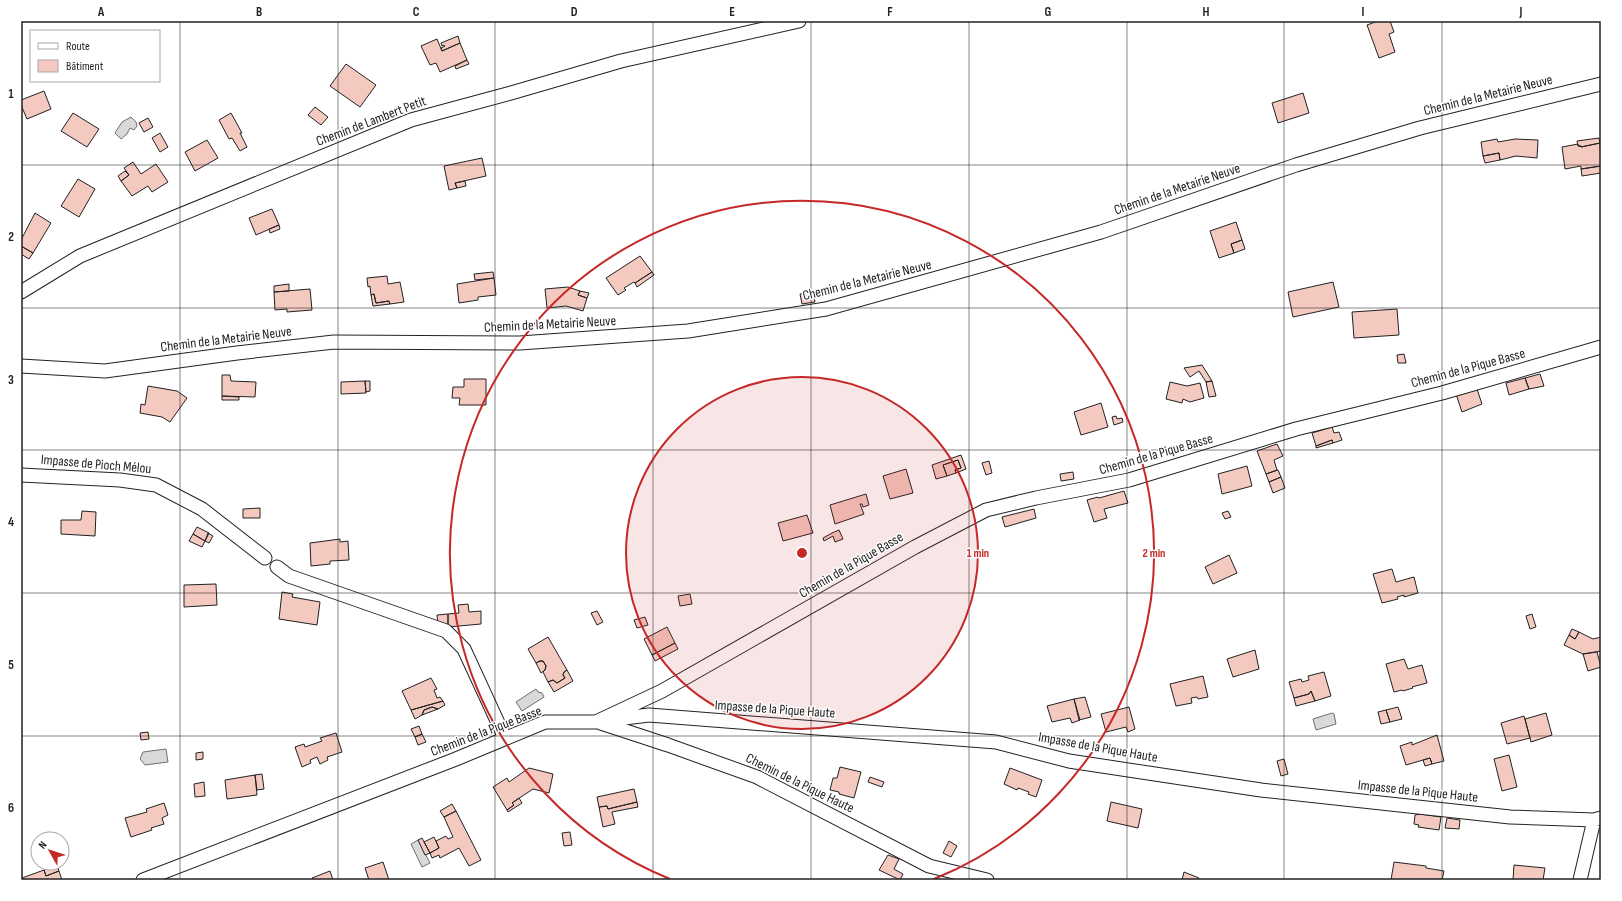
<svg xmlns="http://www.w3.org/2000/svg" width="1622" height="901" viewBox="0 0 1622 901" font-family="'Sofia Sans Condensed',sans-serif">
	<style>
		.water { fill: #d9d9d9; stroke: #6f6f6f }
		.building { fill: #f3c9c0; stroke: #222 }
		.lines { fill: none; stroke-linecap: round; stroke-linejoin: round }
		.street-casing { stroke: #222; stroke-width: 15 }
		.street { stroke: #fff; stroke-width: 13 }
		.grid { fill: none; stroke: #222; stroke-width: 1; stroke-opacity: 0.55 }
		.ring { fill: none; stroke: #c62828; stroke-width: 2 }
		.labels { text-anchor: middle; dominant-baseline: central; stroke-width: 3; stroke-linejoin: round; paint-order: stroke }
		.street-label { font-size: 14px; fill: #222; stroke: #fff }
		.centre { fill: #c62828; stroke: #fff; stroke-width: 2 }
		.ring-label { font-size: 12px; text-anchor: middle; font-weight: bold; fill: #c62828; stroke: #fff; stroke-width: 3; stroke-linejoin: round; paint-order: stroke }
		.neatline { fill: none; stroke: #222; stroke-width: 1.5 }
		.grid-label { font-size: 13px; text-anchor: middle; font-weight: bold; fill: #222 }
	</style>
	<rect width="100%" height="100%" fill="#fff"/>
	<path class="water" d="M131,117L136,122L137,126L134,130L130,128L127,134L121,139L115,133L122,122Z
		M536,689L538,692L542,693L544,697L522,711L516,702Z
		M1332,713L1334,714L1336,724L1316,730L1313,719Z
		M166,749L168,762L145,765L140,759L143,752Z
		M418,840L430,863L422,867L411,844Z"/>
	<path class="building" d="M1378,21H1390L1394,32L1389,34L1395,52L1379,58L1367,25Z
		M458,36L460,43L442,51L441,48L445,46L444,45L442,46L441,43Z
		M437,39L442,51L460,43L467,60L440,72L436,63L430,65L421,46Z
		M467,60L469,64L456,69L455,66Z
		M346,64L376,85L360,107L330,86Z
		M44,91L51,109L27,119L21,105V100Z
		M1303,93L1309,113L1278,123L1272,103Z
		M315,107L328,117L321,125L308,115Z
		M73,113L99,129L87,147L61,131Z
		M231,113L242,133H240L247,147L240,151L232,138L229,139L219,120Z
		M148,118L153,127L144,132L139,123Z
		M160,133L168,147L160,152L152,138Z
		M1599,138L1600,143L1581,147V146H1578L1577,141Z
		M1497,139L1498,142L1515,139L1538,140L1537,158L1516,156L1500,160L1499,153L1483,156L1481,142Z
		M207,140L218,158L195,171L185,152Z
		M1600,143L1601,166L1581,169V166L1565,169L1562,147L1578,144V146H1581V147Z
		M1499,153L1500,160L1485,163L1483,156Z
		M482,158L486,176L455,183L457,188L449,190L444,166Z
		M133,162L141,174L156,164L168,182L152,192L148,186L132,196L121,181L129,175L124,168Z
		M1601,166V173L1582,176L1581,169Z
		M125,171L129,175L121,181L118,176Z
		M78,179L95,189L79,217L61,206Z
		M465,181L466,186L457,188L455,183Z
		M272,209L279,225L256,235L249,218Z
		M35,213L51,223L33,253L21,246V240Z
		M1236,222L1242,240L1231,244L1234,253L1219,258L1210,231Z
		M279,225L280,229L270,233L269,229Z
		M1242,240L1245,249L1234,253L1231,244Z
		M21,246L33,253L29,259L21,254Z
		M640,256L652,272L635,283L634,282L624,288L626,290L618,295L606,278Z
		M493,272L494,278L475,280L474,274Z
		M652,272L654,275L637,287L635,283Z
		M387,276L388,284L400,282L404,302L390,304L389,301L376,303L374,294L371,295L370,286L368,287L367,278Z
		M494,278L496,295L478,297V300L459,303L457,284Z
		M1333,282L1339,307L1293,317L1288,292Z
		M289,284V291L274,292V286Z
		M568,287L580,291L578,295L587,298L583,311L566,306L547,308L545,289Z
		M310,289L312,310L287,312V309L275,310L274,292Z
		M580,291L589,293L587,298L578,295Z
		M813,291L815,302L802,304L800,294Z
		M374,294L376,303L389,301L390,304L373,306L371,295Z
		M1397,309L1399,335L1354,338L1352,312Z
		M1404,354L1406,363H1398L1397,355Z
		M1202,365L1212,381L1206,382L1199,371L1190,377L1184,368Z
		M1540,374L1544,386L1529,389L1525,378Z
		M222,375H230L231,381L256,382L255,397L222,396Z
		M1525,378L1529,389L1509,395L1506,383Z
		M464,379H486V405H459L460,398H452L453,387H464Z
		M365,381H370V391L366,392Z
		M365,381L366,393L341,394V382Z
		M1212,381L1216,396L1209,397L1206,382Z
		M1170,382L1187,386L1200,383L1204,398L1190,402L1183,399L1182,403L1166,399Z
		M148,386L177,391L187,398L170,422L162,417L140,413L141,404L145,405Z
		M1477,389L1482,404L1462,412L1456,394Z
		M222,396L239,397V400H222Z
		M1101,403L1108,427L1081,435L1074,412Z
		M1116,416L1117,419L1122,418L1123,422L1114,425L1112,417Z
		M1332,427L1334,433L1339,432L1342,440L1333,443L1332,440L1316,446L1312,433Z
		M1332,440L1333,443L1316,448V446Z
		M1277,444L1283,456L1274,460L1277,470L1266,474L1257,451Z
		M961,455L966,469L956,473L955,470L961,468L958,460L943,465L947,476L936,479L932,465Z
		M958,460L961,468L955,470L956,473L947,476L943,465Z
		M989,461L992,473L986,475L982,463Z
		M1247,466L1252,486L1222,494L1218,474Z
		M906,469L913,493L890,499L883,476Z
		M1278,470L1281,477L1269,482L1266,474Z
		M1073,472L1074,479L1061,481L1060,474Z
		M1281,477L1285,488L1273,493L1269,482Z
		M1124,491L1128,503L1104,509L1107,518L1094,522L1087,500L1098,497L1099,498Z
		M866,494L869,505L863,507L862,504H860L864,514L835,524L830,505Z
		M260,508V518H243V509Z
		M1034,509L1036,518L1005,527L1002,517Z
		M82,511L96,512L95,536L61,534V520H81Z
		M1228,511L1231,517L1225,519L1222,513Z
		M807,515L813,533L783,541L778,523Z
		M197,527L209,533L205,541L193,534Z
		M839,530L843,539L835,542L833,536L824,541L823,538L832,533Z
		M208,533L213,536L209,543L205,541Z
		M193,534L205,541L202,547L189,541Z
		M340,539V542L348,541L349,560L330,561V564L311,566L310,543Z
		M1229,555L1237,573L1213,584L1205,567Z
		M1392,569L1396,582L1414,577L1418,593L1404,597V595L1397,597L1398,599L1382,603L1373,574Z
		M216,584L217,605L184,607V585Z
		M282,592L293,594L292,597L320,602L317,625L279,619Z
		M690,594L692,604L680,606L678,596Z
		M468,604L469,612L481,611V624L448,627V614L459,613L458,605Z
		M597,611L603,622L597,625L591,613Z
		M448,614V625L438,624L437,615Z
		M1532,614L1536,627L1530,629L1526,616Z
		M645,617L648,625L637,628L634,620Z
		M667,627L675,643L652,655L644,639Z
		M1572,629L1579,632L1575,639L1569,635Z
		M1579,632L1593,639L1601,637V651L1583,654L1564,645L1569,635L1575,639Z
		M548,637L567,670L564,672L563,675L565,678L557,683L553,680L548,682L543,672L545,670L546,666L543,661H540L536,663L528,649Z
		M675,643L678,649L655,661L652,655Z
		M1255,650L1259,669L1233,677L1227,659Z
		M1597,652L1601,667L1588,671L1583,654Z
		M1404,659L1408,669L1422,665L1427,683L1412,687L1413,688L1403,691L1402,690L1394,692L1386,664Z
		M540,661H543L546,666L545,670L541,673L536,663Z
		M567,670L573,681L554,692L548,682L553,680L557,683L565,678L563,675L564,672Z
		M1324,672L1331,696L1315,701L1311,691L1309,694L1294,698L1289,682L1301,679L1302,682L1309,680L1308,676Z
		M1203,676L1208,697L1198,699L1197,697L1191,698L1192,703L1176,706L1170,684Z
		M431,678L437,689L434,690L437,698L440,697L443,701L411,710L402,691Z
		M1311,691L1315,701L1296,706L1294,698L1309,694Z
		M1085,697L1091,717L1079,720L1074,699Z
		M1074,699L1080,720L1072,723L1070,718L1052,722L1047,706Z
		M443,701L445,705L438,709L432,707L424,710L422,715L415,719L411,710Z
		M432,707L438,709L422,715L424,710Z
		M1129,707L1135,729L1128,732L1126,727L1106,732L1101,714Z
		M1398,707L1402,719L1390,722L1386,710Z
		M1386,710L1390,722L1381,724L1378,712Z
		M1546,713L1552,735L1531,742L1525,719Z
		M1524,716L1530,738L1507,744L1501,723Z
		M419,726L422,734L415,737L411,729Z
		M148,732L149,739L141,740L140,733Z
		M336,733L342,752L327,757L328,760L320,764L317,757L310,760L311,763L302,767L295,747L304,744L305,747L322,741L320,738Z
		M422,734L426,742L418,745L415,737Z
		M1437,735L1444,761L1432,764L1430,758L1406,765L1400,746L1412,742V745Z
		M203,752V759L196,760V753Z
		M1509,755L1517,787L1502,791L1494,759Z
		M1430,758L1432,764L1425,766L1423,760Z
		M1284,759L1288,774L1281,776L1277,761Z
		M840,767L861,772L854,798L839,794V792L830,790L833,778H837Z
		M529,768L553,774L549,793L533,789L512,803L514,805L507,810L493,787L507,778L509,782Z
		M1010,768L1042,780L1036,797L1028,794L1029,792L1018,788L1017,790L1004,784Z
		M262,774L264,789L257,790L255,775Z
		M255,775L257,795L227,799L225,780Z
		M870,777L884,782L882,787L868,782Z
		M204,782L205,796L195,797L194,784Z
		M634,789L637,802L608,809L607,806L599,807L597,797Z
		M519,798L522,803L508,812L507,810L514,805L512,803Z
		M637,802L638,807L612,812L615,824L603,827L599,807L607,806L608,809Z
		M1111,802L1142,809L1138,828L1107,821Z
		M164,803L168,815L162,818L164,824L151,828L152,830L131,837L125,818L147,812L146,809Z
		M452,804L456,811L444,817L440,811Z
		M456,811L481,860L469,866L459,848L440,858L439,855L432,858L430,853L439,848L436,841L446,836L448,839L453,837L444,817Z
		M1420,814L1441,817L1439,830L1418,827L1419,825L1414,824L1415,815Z
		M1447,818L1460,820L1459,829L1445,828Z
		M570,832L572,845L564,846L562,833Z
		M434,837L439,848L430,853L424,842Z
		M422,838L430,853L425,855L418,840Z
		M949,841L957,846L951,857L943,853Z
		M888,855L899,859L894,869L903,874L900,880L879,870Z
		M383,862L389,880H369L365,868Z
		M1394,862L1426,866V868L1444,871L1442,880H1391Z
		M1514,865L1545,868L1543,880H1513Z
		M57,866L59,871L46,876L44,870Z
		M44,870L46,876L59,871L62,880H23L22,878Z
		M330,871L333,880H313L312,878Z
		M1184,872L1199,878V880H1182Z"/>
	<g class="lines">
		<defs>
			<path id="street" d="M21,292L80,256L411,120L511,93L621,61L799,21
				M21,366L105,371L237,353L334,342L520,343L688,331L826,309L1101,232L1296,165L1420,128L1601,84
				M21,475L120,480L156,485L202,509L265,558
				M277,567L289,576L446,631L464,649L505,738
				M608,720L649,715L996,742L1069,761L1261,790L1510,817L1594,820
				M601,723L668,745L757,777L929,866L987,880
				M143,880L456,759L545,722H596L662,691L915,547L986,510L1036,498L1129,480L1296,429L1442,393L1601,347
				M1580,880L1594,820L1601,818"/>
		</defs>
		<use href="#street" class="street-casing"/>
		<use href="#street" class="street"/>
	</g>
	<path class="grid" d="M180,21V880M338,21V880M495,21V880M653,21V880M811,21V880M969,21V880M1127,21V880M1284,21V880M1442,21V880M21,165H1601M21,308H1601M21,450H1601M21,593H1601M21,736H1601"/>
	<circle cx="802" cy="553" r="176" fill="#c62828" fill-opacity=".12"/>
	<g class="ring">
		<circle cx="802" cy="553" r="176"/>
		<path d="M670 879A352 352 0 1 1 934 879"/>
	</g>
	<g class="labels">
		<g class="street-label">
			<text transform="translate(1488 95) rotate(-14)">Chemin de la Metairie Neuve</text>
			<text transform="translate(371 121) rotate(-21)">Chemin de Lambert Petit</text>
			<text transform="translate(1177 189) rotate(-19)">Chemin de la Metairie Neuve</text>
			<text transform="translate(867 280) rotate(-14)">Chemin de la Metairie Neuve</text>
			<text transform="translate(550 324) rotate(-3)">Chemin de la Metairie Neuve</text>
			<text transform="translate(226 339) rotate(-7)">Chemin de la Metairie Neuve</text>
			<text transform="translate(1468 368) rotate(-15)">Chemin de la Pique Basse</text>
			<text transform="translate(1156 454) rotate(-16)">Chemin de la Pique Basse</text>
			<text transform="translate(96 464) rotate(5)">Impasse de Pioch Mélou</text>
			<text transform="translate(851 565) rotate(-30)">Chemin de la Pique Basse</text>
			<text transform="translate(775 709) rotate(4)">Impasse de la Pique Haute</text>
			<text transform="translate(486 731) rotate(-21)">Chemin de la Pique Basse</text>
			<text transform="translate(1098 747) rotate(10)">Impasse de la Pique Haute</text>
			<text transform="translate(800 783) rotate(26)">Chemin de la Pique Haute</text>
			<text transform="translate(1418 791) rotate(6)">Impasse de la Pique Haute</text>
		</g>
	</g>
	<circle cx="802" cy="553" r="6" class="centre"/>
	<g class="ring-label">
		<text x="978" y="557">1 min</text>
		<text x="1154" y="557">2 min</text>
	</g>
	<rect width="1622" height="901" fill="none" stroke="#ffffff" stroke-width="44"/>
	<rect x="30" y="30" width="130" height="52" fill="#ffffff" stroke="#a7a7a7"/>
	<rect x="38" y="43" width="20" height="6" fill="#ffffff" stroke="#a7a7a7"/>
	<text x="66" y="50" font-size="12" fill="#222222">Route</text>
	<rect x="38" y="60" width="20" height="12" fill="#f3c9c0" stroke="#a7a7a7"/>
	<text x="66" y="70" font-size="12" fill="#222222">Bâtiment</text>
	<g transform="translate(50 851) rotate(309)"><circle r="19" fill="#ffffff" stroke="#a7a7a7"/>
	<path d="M0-3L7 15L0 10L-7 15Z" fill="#c62828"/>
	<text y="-6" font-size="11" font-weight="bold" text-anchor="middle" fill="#222222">N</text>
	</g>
	<rect x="22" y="22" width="1578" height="857" class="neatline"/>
	<g class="grid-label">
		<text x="101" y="16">A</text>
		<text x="259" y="16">B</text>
		<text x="416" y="16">C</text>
		<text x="574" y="16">D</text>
		<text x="732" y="16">E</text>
		<text x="890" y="16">F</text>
		<text x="1048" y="16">G</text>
		<text x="1206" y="16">H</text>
		<text x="1363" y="16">I</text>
		<text x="1521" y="16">J</text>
		<text x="11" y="98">1</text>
		<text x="11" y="241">2</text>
		<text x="11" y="384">3</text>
		<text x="11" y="526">4</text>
		<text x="11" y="669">5</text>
		<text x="11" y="812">6</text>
	</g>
</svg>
